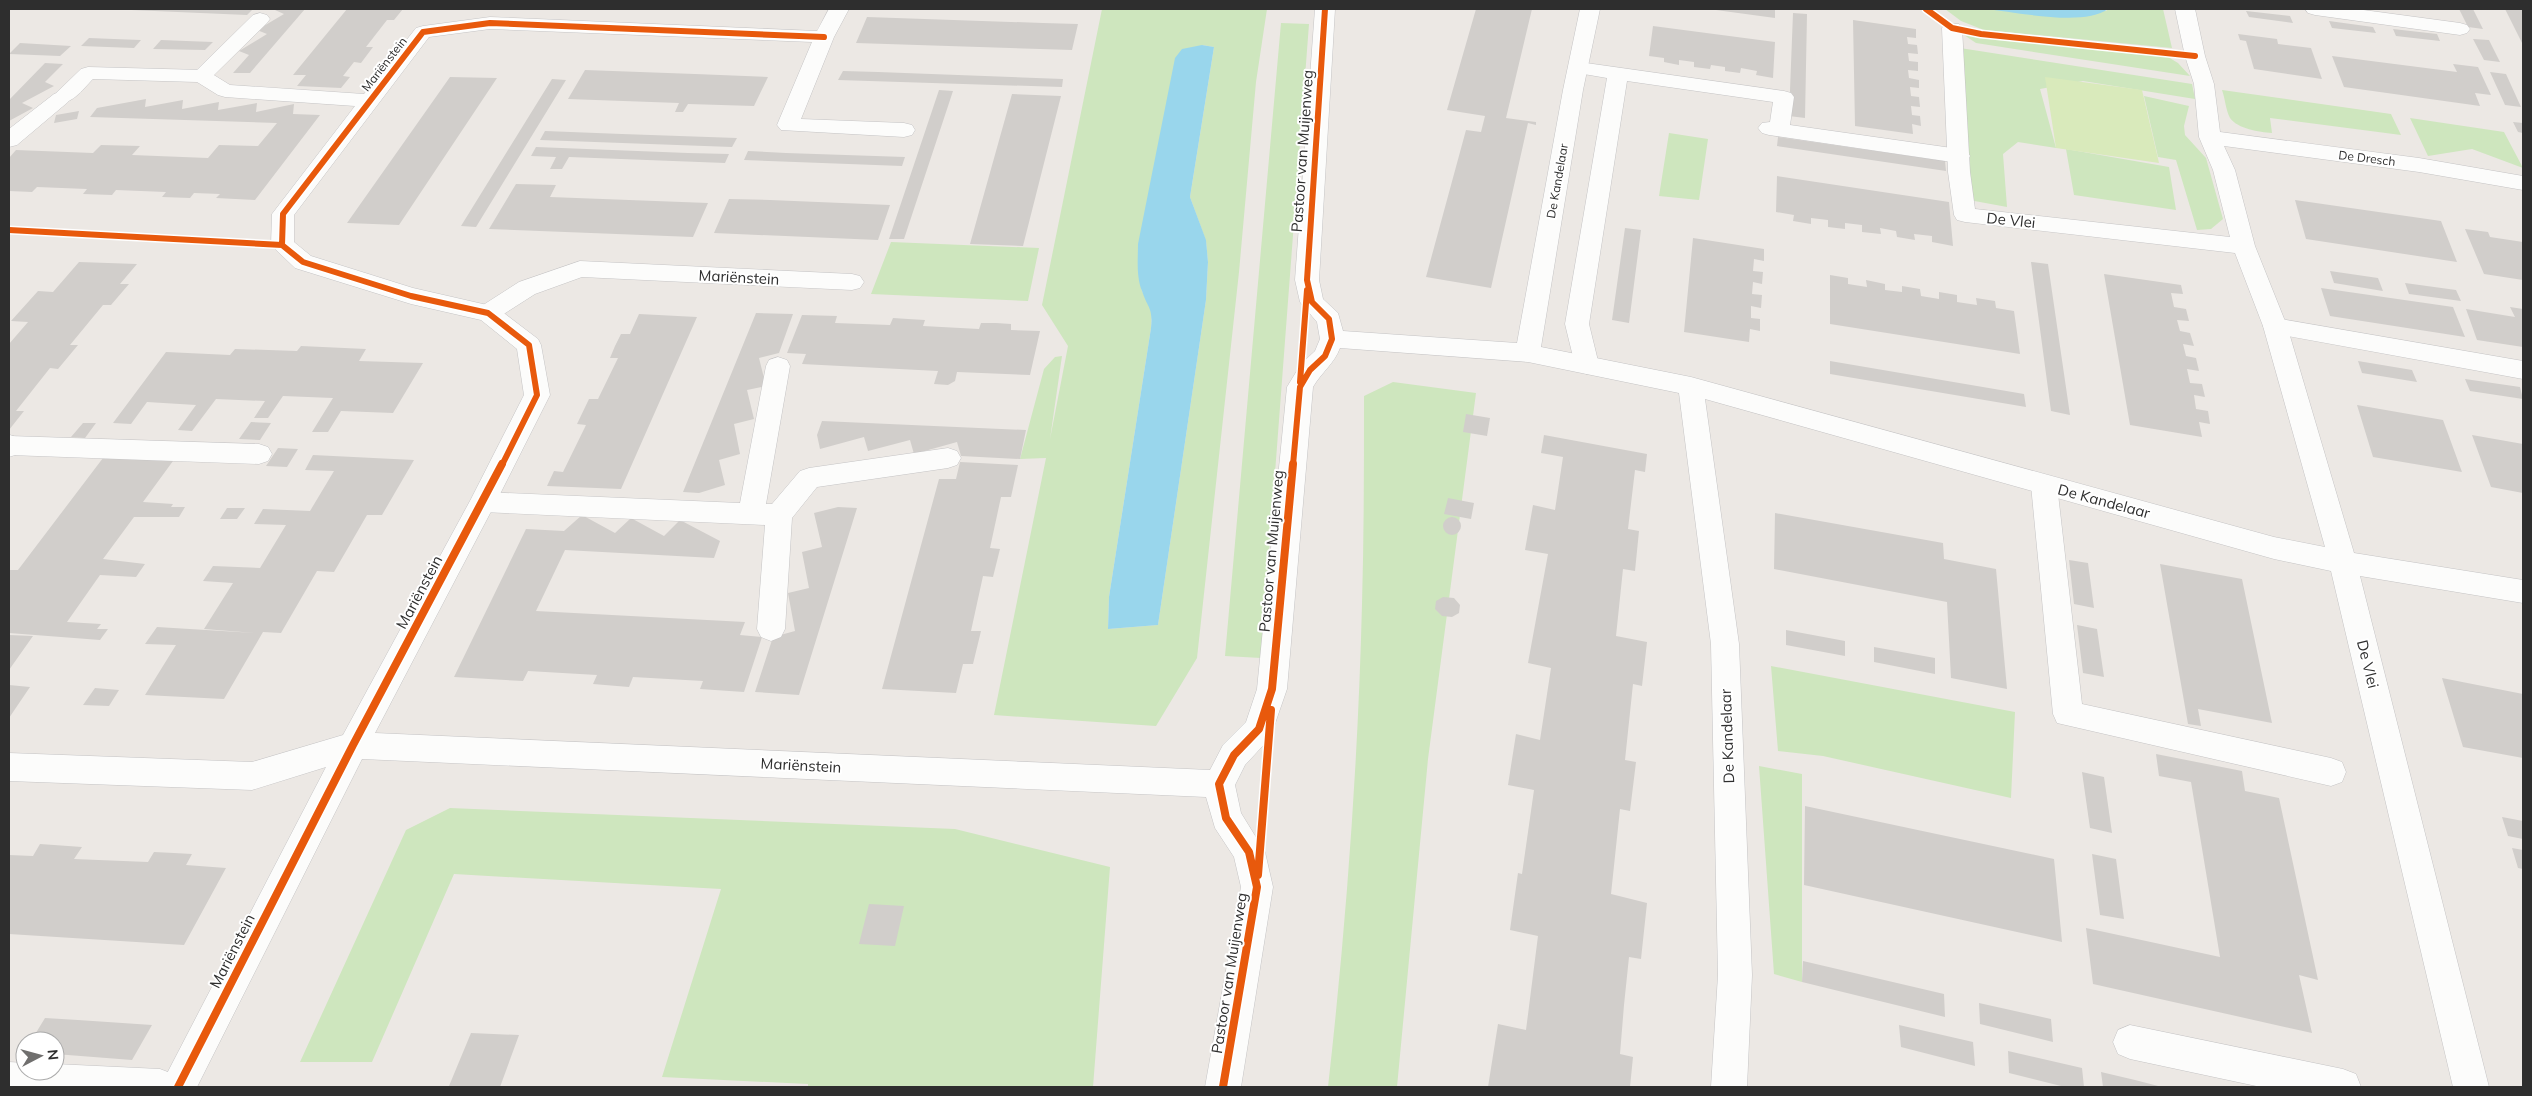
<svg xmlns="http://www.w3.org/2000/svg" width="2532" height="1096" viewBox="0 0 2532 1096" font-family="Mulish,sans-serif">
	<style>
		.green { fill: #cee6be; fill-rule: evenodd }
		.pitch { fill: #d9eabb }
		.water { fill: #99d6ec }
		.building { fill: #d1cecb }
		.lines { fill: none; stroke-linecap: round; stroke-linejoin: round }
		.service-casing { stroke: #c5c4c5; stroke-width: 1 }
		.minor-casing { stroke: #c5c4c5; stroke-width: 1 }
		.service { fill: #fcfcfb; fill-rule: evenodd }
		.minor { fill: #fcfcfb; fill-rule: evenodd }
		.cycleway-far1-casing { stroke: #fff; stroke-width: 9 }
		.cycleway-casing { stroke: #fff; stroke-width: 11 }
		.cycleway-far1 { stroke: #e8590c; stroke-width: 6 }
		.cycleway { stroke: #e8590c; stroke-width: 8 }
		.labels { text-anchor: middle; dominant-baseline: central; stroke-width: 4; stroke-linejoin: round; paint-order: stroke }
		.far-street-label { font-size: 12px; fill: #2e2e2e; stroke: #fff }
		.street-label { font-size: 15px; fill: #2e2e2e; stroke: #fff }
	</style>
	<rect width="100%" height="100%" fill="#ece8e4"/>
	<path class="green" d="M1102,9H1267L1256,82L1239,272L1197,658L1156,726L994,715L1046,458L1020,459L1044,369L1055,357L1062,356L1050,439L1068,346L1042,305ZM1202,45L1214,47L1190,197L1206,241L1208,262L1206,300L1158,625L1108,629L1109,597L1151,328L1152,311L1142,291L1138,268Z
		M1945,9L2106,11L2108,9H2163L2172,48L1984,30L1961,21Z
		M1281,23L1309,24L1261,658L1225,656Z
		M1964,35L2168,57L2178,63L2190,76L1976,43Z
		M1960,48L2192,84L2195,99L2083,81L2040,89L2056,148L2018,142L2003,154L2007,207L1969,200Z
		M2222,90L2391,114L2401,135L2270,118L2272,133C2259,132 2238,129 2230,118C2226,111 2225,98 2222,90Z
		M2144,96L2189,106L2184,126L2185,135L2206,158L2223,219L2211,229L2197,230L2176,160L2158,157Z
		M2410,118L2504,132L2523,168L2472,149L2428,156Z
		M1669,133L1708,139L1699,200L1659,196Z
		M2066,149L2169,167L2176,210L2074,195Z
		M891,242L1039,248L1028,301L871,294Z
		M1393,382L1476,393L1428,759L1397,1087H1328C1346,927 1358,765 1362,604C1364,535 1364,466 1364,396Z
		M1771,666L2015,712L2011,798L1823,756L1778,751Z
		M1759,766L1802,774V982L1774,974Z
		M450,808L955,829L1110,867L1093,1087H808V1084L662,1077L721,889L454,874L372,1062H300L406,830Z"/>
	<path class="pitch" d="M2045,77L2142,90L2159,163L2056,148Z"/>
	<path class="water" d="M1986,9H2108C2084,27 2016,12 1986,9Z
		M1202,45L1214,47L1190,197L1206,240L1208,262L1206,300L1158,625L1108,629L1109,597L1151,328C1153,307 1148,309 1142,291C1136,276 1138,259 1138,244L1175,58L1182,49Z"/>
	<path class="building" d="M108,9H253L247,15Z
		M276,9H305L250,73H233L249,55L239,51L267,34L257,30L284,14L275,10Z
		M347,9H403L394,20H387L366,47H373L361,63L354,62L343,76L350,77L341,88L297,86L306,75H293Z
		M1476,9H1532L1506,118L1536,122V125L1528,123L1491,288L1426,277L1466,130L1481,132L1485,116L1447,110Z
		M1716,9L1775,10V18L1716,10Z
		M2459,9H2473L2483,29L2468,27Z
		M2505,9H2523V45Z
		M2246,11L2290,16L2293,23L2249,17Z
		M1793,13L1807,14L1805,118L1789,116Z
		M867,17L1043,23L1078,24L1072,50L856,43Z
		M1853,20L1916,29V38L1907,37L1908,44L1917,45L1918,54L1908,53L1909,61L1918,62V71L1908,70L1909,78L1919,80V88L1910,87L1911,96L1919,97L1920,107L1911,106L1912,115L1920,116L1921,126L1912,124L1913,134L1855,126Z
		M2329,21L2373,27L2376,33L2332,28Z
		M1653,26L1775,42L1773,78L1756,75L1757,71L1741,68L1740,73L1725,71V67L1711,65L1710,69L1694,67V62L1679,60V65L1664,62V58L1649,56Z
		M2393,29L2437,34L2440,41L2396,36Z
		M2238,34L2277,39L2278,44L2311,48L2322,79L2254,69L2246,41L2240,40Z
		M89,38L114,39L141,40L134,48L81,46Z
		M2473,39L2489,40L2500,62L2484,60Z
		M161,40L186,41L213,42L205,50L153,49Z
		M20,43L71,46L60,56L9,54Z
		M2332,56L2457,72L2453,64L2478,67L2491,95L2475,93L2480,106L2344,87Z
		M45,63L63,64L45,82L54,86L22,103L33,108L9,121V100Z
		M585,70L695,74L768,77L754,106L688,104L683,112H675L679,103L568,99Z
		M843,71L878,72L1063,79L1062,87L838,80Z
		M2490,72L2506,74L2521,107L2505,105Z
		M450,77L497,78L399,225L347,223Z
		M552,79L566,80L476,227L461,226Z
		M939,90L953,91L904,239H889Z
		M1012,94L1061,96L1023,246L970,244Z
		M146,99L145,107L183,100L182,109L219,102L218,110L257,103L256,112L294,104L293,114L320,115L255,200L216,198L220,194L194,193L190,198L162,197L166,192L116,190L112,195L83,194L87,189L37,187L32,192L9,191V158L16,150L93,153L101,145L140,146L132,155L208,158L219,145L258,146L277,123L90,117L97,108Z
		M79,111L77,119L54,123L56,115Z
		M2513,122L2523,123V133L2518,132Z
		M545,131L622,134L737,138L732,147L540,140Z
		M1778,137L1945,161L1946,171L1777,146Z
		M536,147L688,153L729,154L725,163L569,157L562,169H550L556,157L531,156Z
		M748,151L786,153L905,157L902,166L744,160Z
		M1777,176L1949,202L1953,246L1932,242V236L1914,234L1915,240L1897,237L1896,231L1880,228L1881,234L1862,232V225L1845,223V229L1828,227V220L1811,218V224L1793,221L1794,215L1776,212Z
		M516,184L556,185L550,197L708,203L693,237L489,229Z
		M729,199L770,200L890,205L878,240L714,233Z
		M2295,200L2441,221L2457,262L2306,239Z
		M1625,228L1641,230L1629,323L1612,320Z
		M2465,229L2488,232L2490,237L2523,242V280L2484,274Z
		M1693,238L1764,249V261L1754,259L1753,271L1763,272L1762,284L1753,282L1752,294L1762,295L1761,308L1751,306V318L1760,319V331L1750,329L1749,342L1684,332Z
		M79,262L137,264L120,284H129L111,305H103L70,345H78L58,369L50,368L16,411H24L9,430V344L28,322L11,321L38,291L53,292Z
		M2031,262L2048,264L2070,415L2051,411Z
		M2330,271L2378,278L2383,291L2334,283Z
		M2104,274L2181,285L2183,294L2171,293L2174,307L2186,309L2189,321L2177,320L2180,331L2190,333L2194,346L2183,344L2186,356L2196,358L2199,371L2187,369L2190,383L2202,384L2205,397L2194,395L2196,409L2208,411L2210,424L2199,422L2202,437L2130,425Z
		M1830,275L1848,278V284L1867,287L1866,280L1885,284V290L1902,292V286L1920,289L1921,296L1939,299V292L1957,295V302L1977,305L1976,298L1995,301L1996,308L2014,311L2020,354L1830,324Z
		M2405,283L2456,290L2461,301L2409,294Z
		M2321,288L2453,307L2465,337L2330,316Z
		M2510,307L2523,309V347L2477,340L2466,309L2515,317Z
		M756,313L793,314L779,353L759,358L766,386L747,390L754,419L734,424L740,454L719,460L725,485L699,493L683,492Z
		M639,314L697,317L621,489L547,486L554,471L563,472L586,425L577,424L589,399H598L618,358H610L615,346L621,334H630Z
		M802,315L837,316L835,323L890,325L893,318L908,319L925,320L923,326L979,329L981,323H996L1011,324V330L1040,331L1030,375L957,372L955,381L948,385L934,384L938,371L802,364L806,354L787,353Z
		M301,346L366,349L359,361L423,363L393,413L341,411L328,432H312L333,398L283,396L268,418H254L265,401L216,399L192,431L178,430L196,405L147,402L131,424L113,423L166,352L230,355L235,349L297,351Z
		M1830,361L2024,394L2026,407L1830,374Z
		M2358,361L2412,370L2417,382L2362,373Z
		M2465,379L2520,387L2523,399L2470,391Z
		M2357,405L2443,420L2462,472L2373,457Z
		M1466,414L1490,418L1487,436L1463,432Z
		M822,421L1026,430L1020,459L961,456L957,442L914,454L910,440L868,451L864,437L820,449L817,435Z
		M251,422L271,423L260,440L239,439Z
		M83,423H96L85,438L71,437Z
		M1544,435L1647,454L1645,472L1635,470L1628,529L1639,531L1635,571L1623,569L1616,636L1647,642L1642,686L1633,684L1625,760L1636,762L1630,811L1620,809L1611,894L1647,903L1641,959L1629,957L1624,1005L1620,1054L1633,1057L1630,1087H1488L1498,1024L1526,1030L1538,936L1510,930L1518,873L1522,874L1534,790L1508,785L1516,734L1540,740L1551,668L1528,663L1548,554L1525,550L1533,505L1555,510L1563,457L1541,453Z
		M2472,435L2523,444V493L2491,487Z
		M278,448L298,449L287,467L266,466Z
		M313,455L414,460L382,515H367L334,572L317,571L281,633L263,632L224,699L145,695L176,645L145,644L157,627L255,633L204,629L233,583L203,581L213,566L260,568L286,525L254,524L263,509L310,511L334,471L305,470Z
		M103,458L173,461L143,502L173,504L171,507H185L179,517H134L103,559L145,564L136,577L100,575L67,622L101,624L97,629H108L100,640L9,633V570H18Z
		M960,462L1018,465L1011,497H1001L990,548L1000,549L993,577L983,576L971,631H981L973,664H963L956,693L882,689L939,479H956Z
		M1448,498L1474,503L1471,519L1444,514Z
		M838,507L857,508L799,695L755,692L773,637L795,631L788,593L809,588L802,552L822,547L814,513Z
		M227,508H245L237,519H220Z
		M1775,513L1943,543L1944,559L1996,569L2007,689L1951,678L1947,602L1774,569Z
		M582,515L615,533L631,518L664,536L680,520L720,541L714,558L565,550L536,611L745,622L740,635L762,637L744,692L700,689L703,681L633,677L629,687L593,684L597,675L528,671L523,681L454,677L526,529L564,531Z
		M1443 526a9 9 0 1 1 18 0a9 9 0 1 1-18 0Z
		M2069,560L2088,563L2094,608L2074,604Z
		M2160,564L2242,579L2272,723L2198,709L2201,726L2188,724Z
		M1443,597L1454,598L1460,605L1459,613L1452,617L1442,616L1435,609L1436,601Z
		M2077,625L2097,629L2104,677L2083,673Z
		M1786,630L1845,641V656L1786,645Z
		M9,635L33,636L9,670Z
		M1874,647L1935,658V674L1874,662Z
		M2442,678L2523,694V758L2463,747Z
		M9,685L30,687L9,718Z
		M95,688L119,690L109,706L83,705Z
		M2156,754L2242,771L2245,791L2279,798L2318,980L2299,975L2312,1033L2093,984L2086,928L2220,957L2191,782L2159,776Z
		M2082,772L2104,777L2112,833L2090,828Z
		M1805,806L2054,859L2062,942L1804,885Z
		M2502,817L2523,821V839L2508,836Z
		M40,844L82,847L74,859L148,862L154,852L174,853L192,854L186,865L226,868L184,945L9,934V855L33,856Z
		M2512,848L2523,850V869L2518,868Z
		M2092,854L2116,859L2124,919L2100,915Z
		M869,904L904,906L895,946L859,944Z
		M1803,961L1944,994L1945,1017L1802,982Z
		M1979,1003L2051,1019L2053,1042L1980,1024Z
		M45,1018L78,1020L152,1025L132,1060L55,1054V1041H31Z
		M1899,1025L1973,1042L1975,1066L1901,1047Z
		M471,1033L519,1035L500,1087L449,1086Z
		M2008,1051L2082,1068L2084,1087H2065L2009,1073Z
		M2101,1072L2135,1080L2162,1087H2103Z"/>
	<g class="lines">
		<defs>
			<path id="service" d="M2305,9H2356L2460,23L2467,25L2470,29L2467,33L2460,35L2315,15L2308,13Z
				M260,13L267,15L270,19L267,23L209,80L202,82L195,80L192,76L195,72L253,15Z
				M1579,62L1784,91L1791,93L1794,97L1790,125L1959,149L1967,151L1970,156L1967,161L1959,163L1769,135L1762,133L1758,128L1762,123L1770,122L1773,102L1627,81L1589,324L1599,365L1596,371L1587,374L1578,371L1575,365L1565,324L1607,78L1572,72L1569,68L1572,64Z
				M61,92L68,94L71,98L68,102L17,145L9,147V129L54,94Z
				M580,261L852,274L860,276L864,282L860,288L852,290L582,277L535,294L496,319L488,321L480,319L476,313L480,307L519,282Z
				M2275,318L2523,361V379L2266,332L2263,326L2266,320Z
				M778,357L787,360L790,366L766,504H772L800,471L809,468L948,448L957,451L961,458L957,465L948,468L817,487L792,518L785,629L781,637L771,641L761,637L757,629L765,525L483,512L474,509L470,502L474,495L483,492L740,503L766,366L769,360Z
				M9,436L259,444L268,447L272,454L268,461L259,464L10,455Z
				M2044,475L2053,478L2057,485L2082,704L2331,758L2342,762L2346,772L2342,782L2331,786L2057,723L2053,714L2031,485L2035,478Z
				M2130,1025L2343,1069L2356,1074L2361,1087H2261L2130,1059L2118,1054L2113,1042L2118,1030Z
				M9,1062L25,1063V1071H55V1064L160,1069L173,1074L178,1087H9Z"/>
			<path id="minor" d="M829,9H849L834,37L801,119L904,123L912,125L915,130L912,135L904,137L781,130L777,125L812,42L490,29L429,37L294,215V242L311,256L413,288L496,307L538,339L541,345L550,395L496,502L375,733L1210,770L1223,745L1246,722L1257,689L1287,387L1301,364L1315,351L1320,339L1317,322L1300,302L1295,280L1315,9H1335L1319,280L1323,299L1338,313L1343,331L1517,343L1563,90L1580,9H1600L1583,90L1541,347L1691,377L2274,537L2325,547L2263,326L2235,253L1965,222L1957,220L1954,215L1948,172L1942,28L1945,24H1959L1962,28L1970,172L1975,209L2230,237L2213,170L2199,137L2194,84L2185,56L2175,9H2195L2205,56L2214,84L2220,132L2419,158L2523,176V190L2419,172L2224,146L2235,170L2255,246L2287,326L2354,553L2523,580V603L2360,576L2489,1087H2453L2331,571L2274,559L1705,399L1739,644L1752,975L1747,1087H1711L1718,975L1711,644L1679,393L1528,362L1340,348C1334,364 1321,373 1313,387L1287,689L1270,738L1245,765L1235,785L1241,813L1265,852L1273,887L1241,1087H1205L1241,887L1234,857L1215,828L1206,797L362,759L197,1087H160L326,767L252,790L9,781V753L252,762L343,735L471,499L524,395L517,349L481,320L411,304L295,268L271,245L272,214L355,106L225,97L218,95L197,82L93,79C82,90 71,107 54,102L51,98L81,69L88,67L202,70L209,72L230,85L364,94L416,28L423,26L490,17L817,31Z
				M10,435L19,438L23,445L18,454L9,457Z"/>
		</defs>
		<use href="#service" class="service-casing"/>
		<use href="#minor" class="minor-casing"/>
		<use href="#service" class="service"/>
		<use href="#minor" class="minor"/>
		<defs>
			<path id="cycleway-far1" d="M1926,9L1952,28L1981,34L2195,56
				M9,230L282,245
				M1300,382L1307,290
				M502,465L537,395L529,345L488,313L411,296L303,262L282,245L283,214L423,32L490,23L824,37
				M1293,465L1300,387L1310,370L1325,356L1332,339L1329,319L1312,302L1307,280L1325,9"/>
			<path id="cycleway" d="M1258,875L1271,710
				M178,1087L353,745L502,464
				M1223,1087L1257,887L1249,852L1226,818L1219,784L1234,755L1259,729L1272,689L1293,464"/>
		</defs>
		<use href="#cycleway-far1" class="cycleway-far1-casing"/>
		<use href="#cycleway" class="cycleway-casing"/>
		<use href="#cycleway-far1" class="cycleway-far1"/>
		<use href="#cycleway" class="cycleway"/>
	</g>
	<g class="labels">
		<g class="far-street-label">
			<text transform="translate(384 64) rotate(-52)">Mariënstein</text>
			<text transform="translate(2367 158) rotate(7)">De Dresch</text>
			<text transform="translate(1557 181) rotate(-80)">De Kandelaar</text>
		</g>
		<g class="street-label">
			<text transform="translate(1302 151) rotate(-86)">Pastoor van Muijenweg</text>
			<text transform="translate(2011 220) rotate(6)">De Vlei</text>
			<text transform="translate(739 277) rotate(3)">Mariënstein</text>
			<text transform="translate(2104 501) rotate(15)">De Kandelaar</text>
			<text transform="translate(1271 551) rotate(-85)">Pastoor van Muijenweg</text>
			<text transform="translate(419 592) rotate(-62)">Mariënstein</text>
			<text transform="translate(2368 664) rotate(76)">De Vlei</text>
			<text transform="translate(1727 736) rotate(-92)">De Kandelaar</text>
			<text transform="translate(801 765) rotate(3)">Mariënstein</text>
			<text transform="translate(232 951) rotate(-63)">Mariënstein</text>
			<text transform="translate(1229 973) rotate(-81)">Pastoor van Muijenweg</text>
		</g>
	</g>
	<rect width="2532" height="1096" fill="none" stroke="#2e2e2e" stroke-width="20"/>
	<g transform="translate(40 1056) rotate(84)"><circle r="24" fill="#ffffff" stroke="#ababab"/>
	<path d="M0-4L9 19L0 12L-9 19Z" fill="#706f6e"/>
	<text y="-8" font-size="14" font-weight="bold" text-anchor="middle" fill="#2e2e2e">N</text>
	</g>
</svg>
